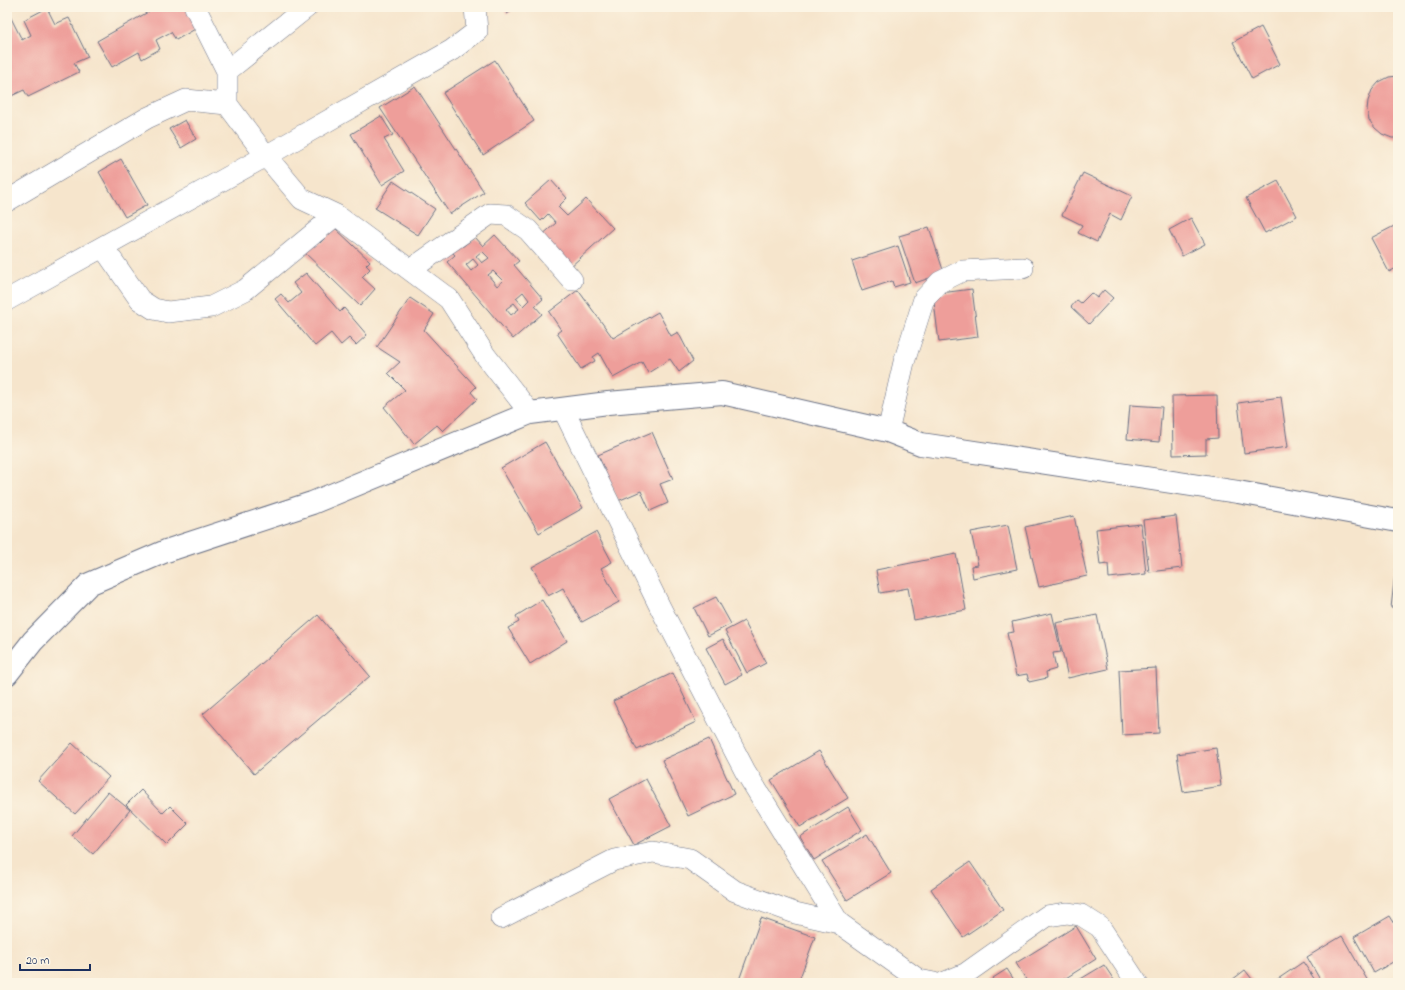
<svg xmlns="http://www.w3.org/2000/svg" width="1405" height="990" viewBox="0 0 1405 990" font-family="'Indie Flower',sans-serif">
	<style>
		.building { fill: #ee9e9a; fill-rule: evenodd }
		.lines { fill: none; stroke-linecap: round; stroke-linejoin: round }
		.minor-casing { stroke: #686f84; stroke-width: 22 }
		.primary-casing { stroke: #686f84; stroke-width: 24 }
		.minor { stroke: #fff; stroke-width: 21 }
		.primary { stroke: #fff; stroke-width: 22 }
	</style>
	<rect width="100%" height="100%" fill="#fcf5e5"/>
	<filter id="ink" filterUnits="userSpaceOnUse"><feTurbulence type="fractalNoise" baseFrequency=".025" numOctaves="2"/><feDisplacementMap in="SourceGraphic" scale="8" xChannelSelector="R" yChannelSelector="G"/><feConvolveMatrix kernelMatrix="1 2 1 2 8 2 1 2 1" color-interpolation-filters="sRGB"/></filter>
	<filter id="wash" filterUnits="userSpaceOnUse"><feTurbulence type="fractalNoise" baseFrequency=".012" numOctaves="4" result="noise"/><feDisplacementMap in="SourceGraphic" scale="16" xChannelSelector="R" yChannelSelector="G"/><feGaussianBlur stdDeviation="0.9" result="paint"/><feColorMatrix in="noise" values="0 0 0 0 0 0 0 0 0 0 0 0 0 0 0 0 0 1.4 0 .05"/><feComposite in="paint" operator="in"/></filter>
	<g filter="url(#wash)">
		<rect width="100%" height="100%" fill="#f6e5cc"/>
		<g id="blocks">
			<path class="building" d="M157,7H185L197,28L176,40L171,32L156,40L160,49L142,59L139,52L112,67L97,41Z
				M502,7H517L507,14Z
				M47,8L55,24L69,18L88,57L74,63L79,72L28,97L24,90L7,98V10L22,40L31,35L24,20Z
				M1261,27L1280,64L1252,79L1233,42Z
				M495,60L534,121L483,155L443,93Z
				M1398,76V138H1392L1382,134L1375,128L1369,120L1367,110L1368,101L1372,90L1379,82L1389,77Z
				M415,86L484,192L450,214L380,108Z
				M381,116L393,135L384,139L404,171L382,185L351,134Z
				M185,120L196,139L181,148L169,129Z
				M121,159L147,205L125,217L99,172Z
				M1083,173L1132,196L1121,220L1110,214L1097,242L1078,233L1082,225L1062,215Z
				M551,180L567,198L558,207L567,216L586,199L613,228L569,268L541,236L556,223L548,214L541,221L525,203Z
				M393,181L435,209L418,235L375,208Z
				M1278,181L1297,216L1265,233L1246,198Z
				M1191,218L1205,244L1182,256L1169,230Z
				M1398,224V267L1389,272L1371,238Z
				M929,227L944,273L915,283L899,236Z
				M335,228L370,261L366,265L370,269L362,277L375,289L360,306L302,250L314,237L320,243Z
				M495,235L519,261L514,265L543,299L535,306L542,314L513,339L447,262L455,255L452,252L461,245L462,247L475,237L483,246ZM482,251L489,258L482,263L476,256ZM473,259L478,265L471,271L466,265ZM493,271L503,281L497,286L488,275ZM523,292L529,300L523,306L516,298ZM514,303L519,309L511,315L506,309Z
				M898,246L910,282L894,287L892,281L862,291L852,261Z
				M306,273L340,312L344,308L367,335L356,345L349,338L341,345L331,333L315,346L275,299L281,294L289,303L301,293L293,283Z
				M972,289L978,337L939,342L933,294Z
				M578,290L613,338L658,312L671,336L678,332L693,361L679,372L670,359L648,373L642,362L613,378L599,353L593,357L595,361L581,369L557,333L561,330L549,312Z
				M1104,290L1113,298L1089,324L1071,307L1077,300L1081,303L1091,293L1097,298Z
				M410,298L434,314L424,330L476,387L471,392L477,399L443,431L437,425L414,444L384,407L405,390L388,373L400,362L377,347Z
				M1217,395L1218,438L1206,439V454L1173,455L1172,396Z
				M1281,397L1288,447L1244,453L1238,403Z
				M1130,405L1162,407L1159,442L1127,439Z
				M652,432L673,479L660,484L668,503L650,511L641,491L618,501L598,455Z
				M545,442L583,508L539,533L501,468Z
				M1074,516L1087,576L1039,587L1025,527Z
				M1176,516L1182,568L1149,572L1143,520Z
				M1141,524L1146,574L1109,578L1108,564L1100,565L1096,529Z
				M1008,525L1017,569L973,578L971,566L978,565L971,532Z
				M596,532L612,562L601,568L619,602L582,622L563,588L548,596L532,567Z
				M956,554L966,610L914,620L908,588L880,593L876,570Z
				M1396,564H1398V609L1391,608Z
				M716,597L731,624L708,636L694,608Z
				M542,600L567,641L530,664L508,628L519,622L516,616Z
				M1052,613L1061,652L1053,653L1056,669L1046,672L1047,678L1029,682L1027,674L1016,676L1007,633L1014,632L1012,622Z
				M318,615L370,676L254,774L203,714Z
				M1097,615L1108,669L1068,678L1056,623Z
				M744,621L766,663L747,673L725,631Z
				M723,639L742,675L725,684L706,648Z
				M1156,668L1159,733L1122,735L1119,670Z
				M673,673L696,722L637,750L613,701Z
				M709,739L734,794L688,816L662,760Z
				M72,743L109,777L75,814L38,781Z
				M1216,748L1221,786L1183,792L1177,754Z
				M819,751L848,798L800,827L771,780Z
				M646,779L671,826L634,845L609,799Z
				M141,790L163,813L170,806L188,824L167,845L126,805Z
				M108,792L130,810L93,854L72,836Z
				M848,807L862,830L814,860L800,837Z
				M867,834L891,873L847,900L822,861Z
				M970,862L1003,910L963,937L931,889Z
				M1390,916L1398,929V959L1374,973L1354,937Z
				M761,918L815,937L798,983H738Z
				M1076,926L1096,959L1058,983H1028L1016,963Z
				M1342,936L1369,983H1322L1307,957Z
				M1303,962L1317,983H1272Z
				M1104,965L1116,983H1074Z
				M1007,969L1016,983H996L993,978Z
				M1245,970L1255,983H1228Z"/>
		</g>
	</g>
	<g filter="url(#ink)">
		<use href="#blocks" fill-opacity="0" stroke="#686f84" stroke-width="1"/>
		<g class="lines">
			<defs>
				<path id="minor" d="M195,7L227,71V104
					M227,71L307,7
					M7,201L147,118L186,100L227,104L266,156L302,199L336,215L449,299L485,355L530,413
					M103,247L140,300L154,309L168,312L211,307L245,290L336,215
					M410,270L490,214L506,215L528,230L572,280
					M7,300L266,156L452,50L477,31L475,7
					M563,409L661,609L745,771L839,923
					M888,431L904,362L924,299L940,282L962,271L1023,268
					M501,918L614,860L653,852L690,859L735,891L795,913L839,923L919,980L934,983
					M943,983L965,974L1047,916L1067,913L1081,915L1100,927L1137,983"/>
				<path id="primary" d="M7,674L33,641L89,584L166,551L312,503L530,413L608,403L722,393L888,431L921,444L1238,492L1398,521"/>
			</defs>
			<use href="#minor" class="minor-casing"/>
			<use href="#primary" class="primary-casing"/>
			<use href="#minor" class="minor"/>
			<use href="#primary" class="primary"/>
		</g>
	</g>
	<rect width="1405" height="990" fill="none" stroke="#fcf5e5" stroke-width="24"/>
	<path d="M20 964v6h70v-6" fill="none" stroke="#1b2f5e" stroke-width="2"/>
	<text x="26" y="964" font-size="12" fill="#1b2f5e" stroke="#fcf5e5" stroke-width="3" paint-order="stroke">20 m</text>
</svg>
